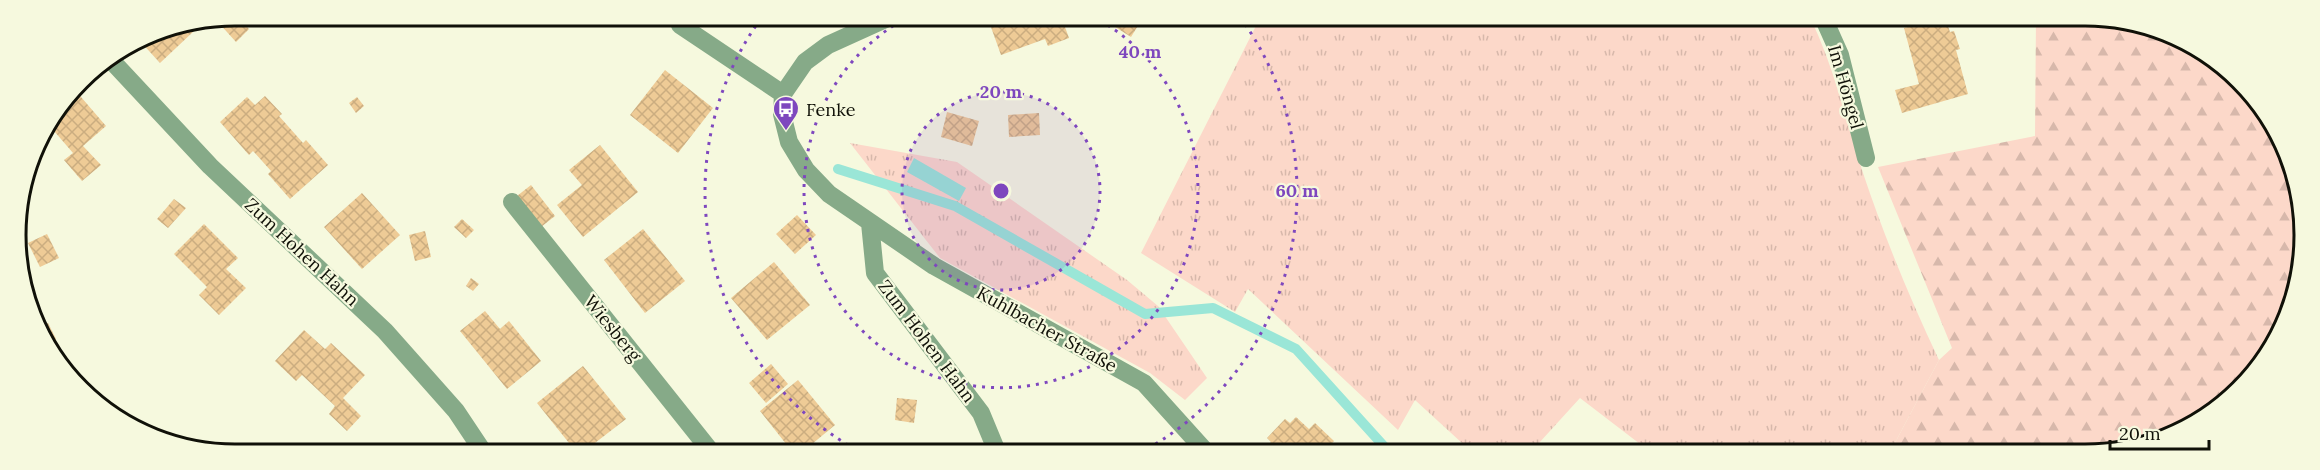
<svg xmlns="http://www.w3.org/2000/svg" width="2320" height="470" viewBox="0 0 2320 470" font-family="Lora,serif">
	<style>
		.grass { fill: url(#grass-tufts) }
		.forest { fill: url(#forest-firs) }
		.water { fill: #9ae6d7 }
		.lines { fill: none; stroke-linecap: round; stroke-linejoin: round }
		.stream { stroke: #9ae6d7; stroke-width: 10 }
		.building { fill: url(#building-cross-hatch) }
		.minor { stroke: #86aa88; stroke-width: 18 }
		.ring { fill: none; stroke: #7e47be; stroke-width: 3; stroke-dasharray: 3 6 }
		.labels { text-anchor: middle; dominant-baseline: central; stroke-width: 4.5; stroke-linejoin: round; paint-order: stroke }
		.street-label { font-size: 18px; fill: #101108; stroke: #f6f9de }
		.poi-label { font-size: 18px; fill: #101108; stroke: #f6f9de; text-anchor: start }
		.rim { fill: none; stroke: #101108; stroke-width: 3 }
		.centre { fill: #7e47be; stroke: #f6f9de; stroke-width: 3 }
		.ring-label { font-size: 18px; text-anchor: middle; font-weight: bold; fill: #7e47be; stroke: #f6f9de; stroke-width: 4.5; stroke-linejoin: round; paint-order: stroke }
	</style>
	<defs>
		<pattern id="grass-tufts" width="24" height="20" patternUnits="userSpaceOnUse" patternTransform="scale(1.5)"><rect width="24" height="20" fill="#fcd8c9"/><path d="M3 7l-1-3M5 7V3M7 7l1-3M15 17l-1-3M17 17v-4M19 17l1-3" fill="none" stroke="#d7b8ab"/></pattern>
		<pattern id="forest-firs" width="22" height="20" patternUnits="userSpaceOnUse" patternTransform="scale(1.5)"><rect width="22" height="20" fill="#fcd8c9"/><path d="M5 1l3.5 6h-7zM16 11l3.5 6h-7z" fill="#d7b8ab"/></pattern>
		<pattern id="building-cross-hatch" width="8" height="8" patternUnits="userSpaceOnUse" patternTransform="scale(1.5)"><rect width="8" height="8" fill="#eecb96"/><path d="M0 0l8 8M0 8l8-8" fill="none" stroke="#cbad80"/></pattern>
	</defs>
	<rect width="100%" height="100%" fill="#f6f9de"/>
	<path class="grass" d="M1261,16L1810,17C1834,67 1846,120 1863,173C1884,236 1910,299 1939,360L1889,454H1653L1580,398L1529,454H1474L1415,400L1398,430L1248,289L1235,312L1141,253Z
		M850,143L957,162L1127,280L1158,306L1207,378L1185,400L1150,373L940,258Z"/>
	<path class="forest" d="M2036,17H2113L2195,44L2259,101L2297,178L2303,263L2282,333L2240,391L2170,438L2100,455L1889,454L1939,360L1952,348L1878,167L2035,136Z"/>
	<path class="water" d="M914,158L966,188L959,201L907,172Z"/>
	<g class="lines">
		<path class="stream" d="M838,169L955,206L1145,314L1213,308L1296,349L1391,454"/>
	</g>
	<path class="building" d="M235,15H242L245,18L241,21L249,29L236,42L217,21Z
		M745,16H767V17L746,19Z
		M987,16H1061L1069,38L1048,46L1045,39L1001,55Z
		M1098,16H1144L1131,37Z
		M1945,17L1950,32L1954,31L1960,49L1956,50L1968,94L1902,113L1895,90L1919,84L1904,28Z
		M187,24L194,31L160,63L139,40L151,32Z
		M665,70L713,108L678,153L630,115Z
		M75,90L106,126L83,146L101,165L82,181L64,160L73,153L48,124L67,97Z
		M265,96L282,114L279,116L303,143L306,140L328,165L290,199L268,174L271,171L253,151L249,155L220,122L247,97L255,105Z
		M357,97L364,106L356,113L349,103Z
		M947,112L979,121L972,146L941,137Z
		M1039,113L1040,135L1009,137L1008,115Z
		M600,145L638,192L583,237L557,205L582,185L569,170Z
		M531,185L555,216L541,227L517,196Z
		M362,193L400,235L362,269L324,227Z
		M174,199L186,208L168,228L157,219Z
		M797,215L816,235L795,254L776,234Z
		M462,219L474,230L466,238L454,227Z
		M204,224L238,258L226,269L246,288L219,315L199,295L207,287L174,254Z
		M643,229L685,281L645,313L604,260Z
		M425,231L431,257L415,261L409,235Z
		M47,234L59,258L40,267L28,243Z
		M774,262L810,305L767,340L731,298Z
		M471,278L479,284L473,291L466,286Z
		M485,311L500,329L509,321L541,361L507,389L460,331Z
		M48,323L56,339L48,343L39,327Z
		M304,330L325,349L331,343L365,375L343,398L361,416L347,431L329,414L335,406L302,375L296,381L275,361Z
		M771,364L788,384L766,403L749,383Z
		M583,366L626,419L582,453H577L537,403Z
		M798,380L835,425L800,454H794L760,411Z
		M897,398L917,400L914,423L895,420Z
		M1296,417L1309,429L1315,423L1334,441L1327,448L1333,454H1270L1264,449L1271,442L1267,438L1285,419L1290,423Z"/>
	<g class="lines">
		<path class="minor" d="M684,15L680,25L783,94
			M892,16L828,45L805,62L783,94L782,114L789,142L806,170L829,194L934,266L1144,383L1208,454
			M1823,17L1840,55L1866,158
			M110,59L210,166L385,331L456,411L484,453
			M512,202L713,454
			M870,223L875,273L981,413L998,454"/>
	</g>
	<circle cx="1001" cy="191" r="99" fill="#7e47be" fill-opacity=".12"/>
	<g class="ring">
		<circle cx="1001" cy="191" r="99"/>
		<path d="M1092 16A197 197 0 1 1 910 16"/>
		<path d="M864 454A296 296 0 0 1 762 17M1240 17A296 296 0 0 1 1138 454"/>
	</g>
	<defs>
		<symbol id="bus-pin" viewBox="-11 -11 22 30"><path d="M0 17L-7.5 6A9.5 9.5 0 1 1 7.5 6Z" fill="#7e47be" stroke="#f6f9de"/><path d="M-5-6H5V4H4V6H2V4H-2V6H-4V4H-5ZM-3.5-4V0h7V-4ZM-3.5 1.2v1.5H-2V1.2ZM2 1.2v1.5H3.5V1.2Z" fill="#fff"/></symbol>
	</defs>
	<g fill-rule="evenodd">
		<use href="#bus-pin" x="771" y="94" width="30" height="40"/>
	</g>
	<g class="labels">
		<g class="street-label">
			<text transform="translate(1846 87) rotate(74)">Im Höngel</text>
			<text transform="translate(302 252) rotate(43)">Zum Hohen Hahn</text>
			<text transform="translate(613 328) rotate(51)">Wiesberg</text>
			<text transform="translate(1047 329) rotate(29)">Kuhlbacher Straße</text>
			<text transform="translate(927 341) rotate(53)">Zum Hohen Hahn</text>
		</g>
		<g class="poi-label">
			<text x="806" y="109">Fenke</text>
		</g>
	</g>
	<path d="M0 0H2320V470H0ZM235 26H2085A209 209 0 0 1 2294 235V235A209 209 0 0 1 2085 444H235A209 209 0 0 1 26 235V235A209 209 0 0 1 235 26Z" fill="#f6f9de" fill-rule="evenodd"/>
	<path class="rim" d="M235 26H2085A209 209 0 0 1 2294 235V235A209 209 0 0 1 2085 444H235A209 209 0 0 1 26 235V235A209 209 0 0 1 235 26Z"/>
	<circle cx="1001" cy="191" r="9" class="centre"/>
	<g class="ring-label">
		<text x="1140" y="58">40 m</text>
		<text x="1001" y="98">20 m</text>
		<text x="1297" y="197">60 m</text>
	</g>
	<path d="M2110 440v9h99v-9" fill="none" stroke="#101108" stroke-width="3"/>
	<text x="2119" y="440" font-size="18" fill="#101108" stroke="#f6f9de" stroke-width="4.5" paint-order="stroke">20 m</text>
</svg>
